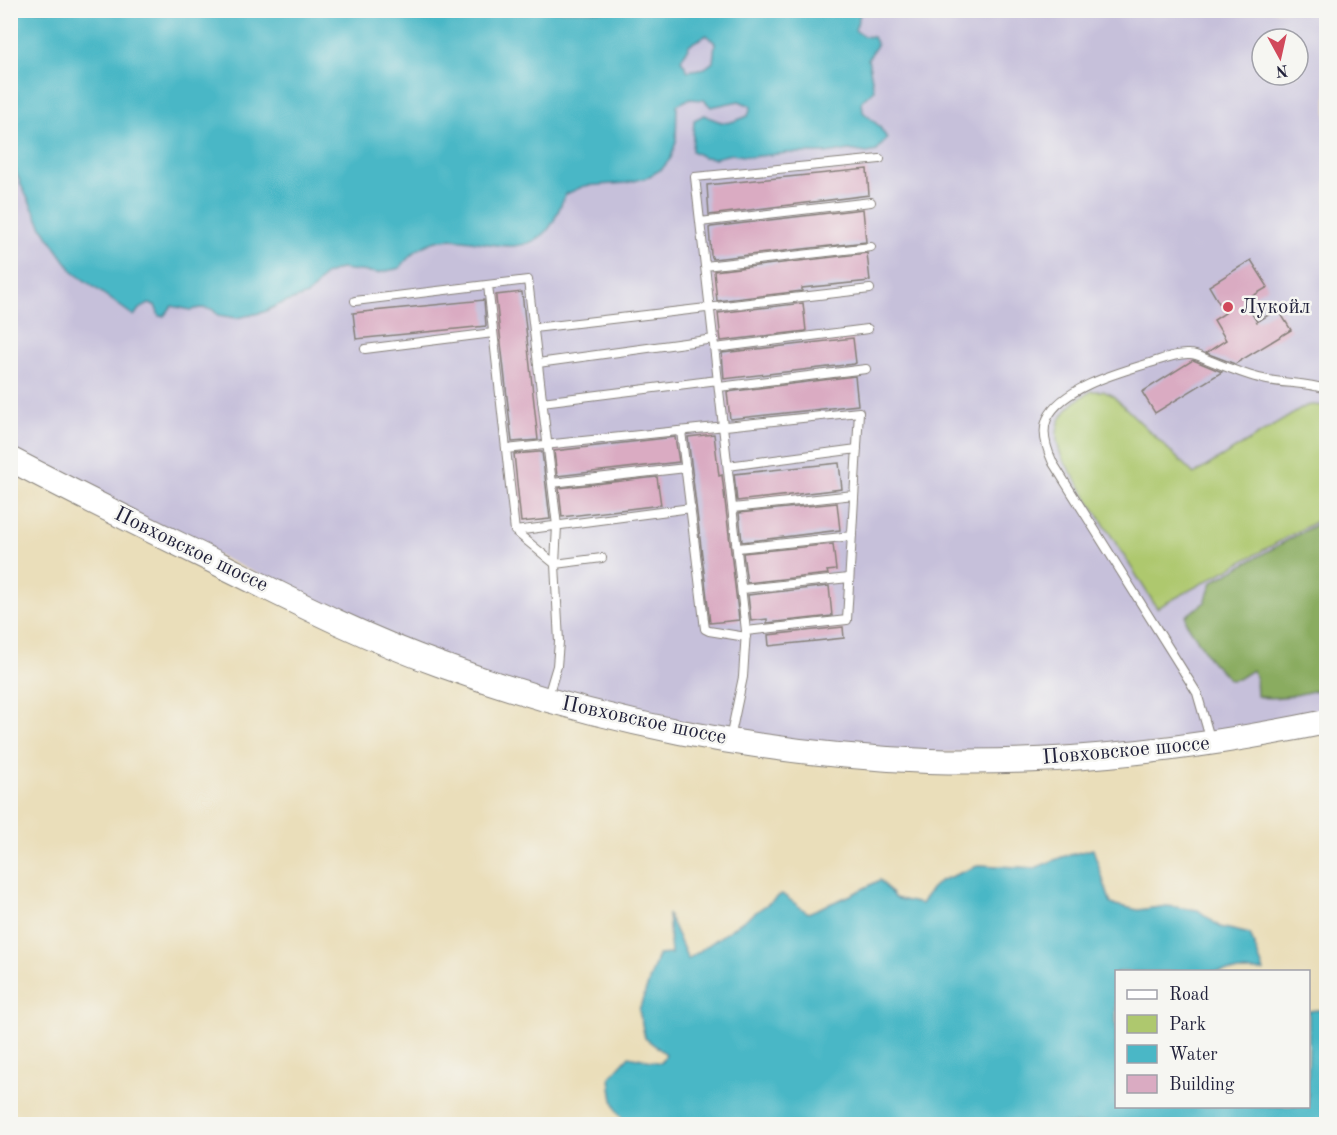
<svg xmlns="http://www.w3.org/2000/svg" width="1337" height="1135" viewBox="0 0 1337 1135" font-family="'Old Standard TT',serif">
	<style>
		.industrial { fill: #c6c0da; fill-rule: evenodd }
		.green { fill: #aec86e; stroke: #687554; stroke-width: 1.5 }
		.forest { fill: #8aac61; stroke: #56674e; stroke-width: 1.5 }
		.water { fill: #4ab7c6; stroke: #366c80; stroke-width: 1.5; fill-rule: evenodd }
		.building { fill: #daabc2 }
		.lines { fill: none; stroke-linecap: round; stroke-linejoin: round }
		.service-casing { stroke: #86807a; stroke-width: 10 }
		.primary-casing { stroke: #86807a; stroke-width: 26 }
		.service { stroke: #fff; stroke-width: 8 }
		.primary { stroke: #fff; stroke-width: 24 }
		.poi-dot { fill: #d1495b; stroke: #f6f6f2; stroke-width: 2 }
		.labels { text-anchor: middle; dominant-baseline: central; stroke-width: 5; stroke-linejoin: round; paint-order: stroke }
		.poi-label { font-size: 21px; fill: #22223b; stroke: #f6f6f2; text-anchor: start }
		.street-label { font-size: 21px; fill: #22223b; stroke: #f6f6f2 }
	</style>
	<rect width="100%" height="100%" fill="#f6f6f2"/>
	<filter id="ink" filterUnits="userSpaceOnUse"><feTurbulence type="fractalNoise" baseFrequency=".0167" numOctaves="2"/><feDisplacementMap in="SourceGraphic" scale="12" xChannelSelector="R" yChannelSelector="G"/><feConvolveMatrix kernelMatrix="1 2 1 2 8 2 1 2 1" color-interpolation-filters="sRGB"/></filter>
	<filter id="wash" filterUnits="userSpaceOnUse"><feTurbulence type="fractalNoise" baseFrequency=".008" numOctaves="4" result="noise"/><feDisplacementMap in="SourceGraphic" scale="24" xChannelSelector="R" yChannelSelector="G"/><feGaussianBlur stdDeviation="1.35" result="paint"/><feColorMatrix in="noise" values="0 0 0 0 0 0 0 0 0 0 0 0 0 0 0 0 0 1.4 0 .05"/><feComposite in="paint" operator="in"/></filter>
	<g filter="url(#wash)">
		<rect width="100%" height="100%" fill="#eadeba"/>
		<path class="industrial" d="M10,11H1326V722L1211,743L844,756L491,683L11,459ZM1262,39H1298V75H1262Z"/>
		<path class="green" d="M1092,391H1103L1112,395L1194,474L1306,406L1312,405L1326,406V516L1157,608L1062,458C1048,425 1064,406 1092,391Z"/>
		<path class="forest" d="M1326,519V688C1307,692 1275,702 1257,696L1256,677L1252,670L1238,679L1230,680L1211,661L1186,622V616L1205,602L1212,582Z"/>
		<path class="water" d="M13,10L861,11L855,30L863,36L873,37L877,45L868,59L874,90L862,101L863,112L879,126L887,138L877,151L867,153L849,150L832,153H787L751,157L731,154L715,158L703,157L692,151L694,120L704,115C725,125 726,125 748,116L751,106L739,101L711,107L704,100L689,99L677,105L676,142L671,158L662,169L646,178L626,183L584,186L566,194C559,207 555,224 544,234C501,271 446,205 400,268L378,273L340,269L324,275L315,288L307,295L278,305L264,312L237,318L218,315L212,309L200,308L191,310L172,306L164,316H159L155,305L149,304L139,309L134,316L73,272L43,229L21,185L11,158L10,17ZM707,35L715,43L713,62L705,68L688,71L681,60L690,44Z
			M1093,849L1111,904L1138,910L1167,906L1198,910L1220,927L1250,934L1264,971L1116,972V1106H1308L1309,1011L1326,1009V1124H630C612,1114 612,1096 610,1077L629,1056L661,1063L666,1054L645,1038L639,1010L658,955L671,954L668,914L688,959L782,894L808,913L851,895L880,880L895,898L921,904L931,889L940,881L980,865L1035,868L1062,857Z"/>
		<g id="blocks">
			<path class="building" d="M867,169L869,195L709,215L707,185Z
				M863,209L866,242L713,259L711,255L709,228L711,227Z
				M867,253L870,281L802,288V291L717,301L714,271Z
				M1251,260L1268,287L1244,301L1257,322L1278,309L1291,330L1235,364L1206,353L1226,340L1214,320L1225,313L1209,286Z
				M522,292L538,440L512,442L496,298V295Z
				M484,300L486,326L356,339L353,313Z
				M803,303L806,331L721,341L718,313Z
				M853,338L856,363L854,364L724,379L722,353Z
				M1193,360L1222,372L1155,413L1142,392Z
				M855,376L858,405L730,419L727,392Z
				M714,434L719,476L722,475L739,620L710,623L688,437Z
				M675,437L679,462L557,476L554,451Z
				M539,452H542L550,519L521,522L514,454Z
				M839,463L842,489L737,501L734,474Z
				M657,477L661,505L562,517L559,488Z
				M837,503L840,530L742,542L739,513Z
				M833,544L836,570L827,571L828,574L747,583L743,553Z
				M829,586L832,616L767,623V619L751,621L748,595Z
				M843,627L844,638L769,646L768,635Z"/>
		</g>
	</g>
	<g filter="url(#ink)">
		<use href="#blocks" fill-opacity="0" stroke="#86807a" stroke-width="1.5"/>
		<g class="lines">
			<defs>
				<path id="service" d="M700,222L871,202
					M705,266L871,247
					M488,285L515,531L555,564L602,558
					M355,301L528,280L557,526L555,564L559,642L557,666L548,696
					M534,328L870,289
					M715,348L868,329
					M365,349L493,333
					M538,363L714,339
					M719,387L866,369
					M542,402L718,380
					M681,431L705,629L709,631L746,637
					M506,449L859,412L847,620L746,631
					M728,466L857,449
					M552,483L686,468
					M733,508L854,495
					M515,531L691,508
					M738,548L852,536
					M743,589L849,578
					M1210,738L1197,693L1053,463C1047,450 1041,433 1047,419C1061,388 1120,372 1150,363C1163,359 1176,353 1190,354C1197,354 1205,359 1211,361C1229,368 1245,375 1263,379C1284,384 1306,382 1326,389
					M730,739L743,677L746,631L695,177L880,159"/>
				<path id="primary" d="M10,459C80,496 150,530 221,565C293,601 365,638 441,665C596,722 763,755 928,761C1061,765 1196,749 1326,722"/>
			</defs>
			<use href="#service" class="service-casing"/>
			<use href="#primary" class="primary-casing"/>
			<use href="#service" class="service"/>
			<use href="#primary" class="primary"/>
		</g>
	</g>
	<circle class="poi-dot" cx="1228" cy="307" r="6"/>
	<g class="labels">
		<g class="poi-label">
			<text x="1240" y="307">Лукойл</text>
		</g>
		<g class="street-label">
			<text transform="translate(191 550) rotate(26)">Повховское шоссе</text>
			<text transform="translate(644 721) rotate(12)">Повховское шоссе</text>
			<text transform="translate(1126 751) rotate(-5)">Повховское шоссе</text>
		</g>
	</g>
	<rect width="1337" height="1135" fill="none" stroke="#f6f6f2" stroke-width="36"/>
	<rect x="1115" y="970" width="195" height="138" fill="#f6f6f2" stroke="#a1a1a9" stroke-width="1.5"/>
	<rect x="1127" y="990" width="30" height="9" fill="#ffffff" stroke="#a1a1a9" stroke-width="1.5"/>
	<text x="1169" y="1000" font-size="18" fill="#22223b">Road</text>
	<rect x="1127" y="1015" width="30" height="18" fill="#aec86e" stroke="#a1a1a9" stroke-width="1.5"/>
	<text x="1169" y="1030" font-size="18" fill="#22223b">Park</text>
	<rect x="1127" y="1045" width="30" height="18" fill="#4ab7c6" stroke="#a1a1a9" stroke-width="1.5"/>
	<text x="1169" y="1060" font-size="18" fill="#22223b">Water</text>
	<rect x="1127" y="1075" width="30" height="18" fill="#daabc2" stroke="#a1a1a9" stroke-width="1.5"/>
	<text x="1169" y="1090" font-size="18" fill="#22223b">Building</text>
	<g transform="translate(1280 57) rotate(172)"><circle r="28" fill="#f6f6f2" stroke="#a1a1a9" stroke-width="1.5"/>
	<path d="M0-4.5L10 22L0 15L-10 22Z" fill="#d1495b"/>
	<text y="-9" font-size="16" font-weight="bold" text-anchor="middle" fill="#22223b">N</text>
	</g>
</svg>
